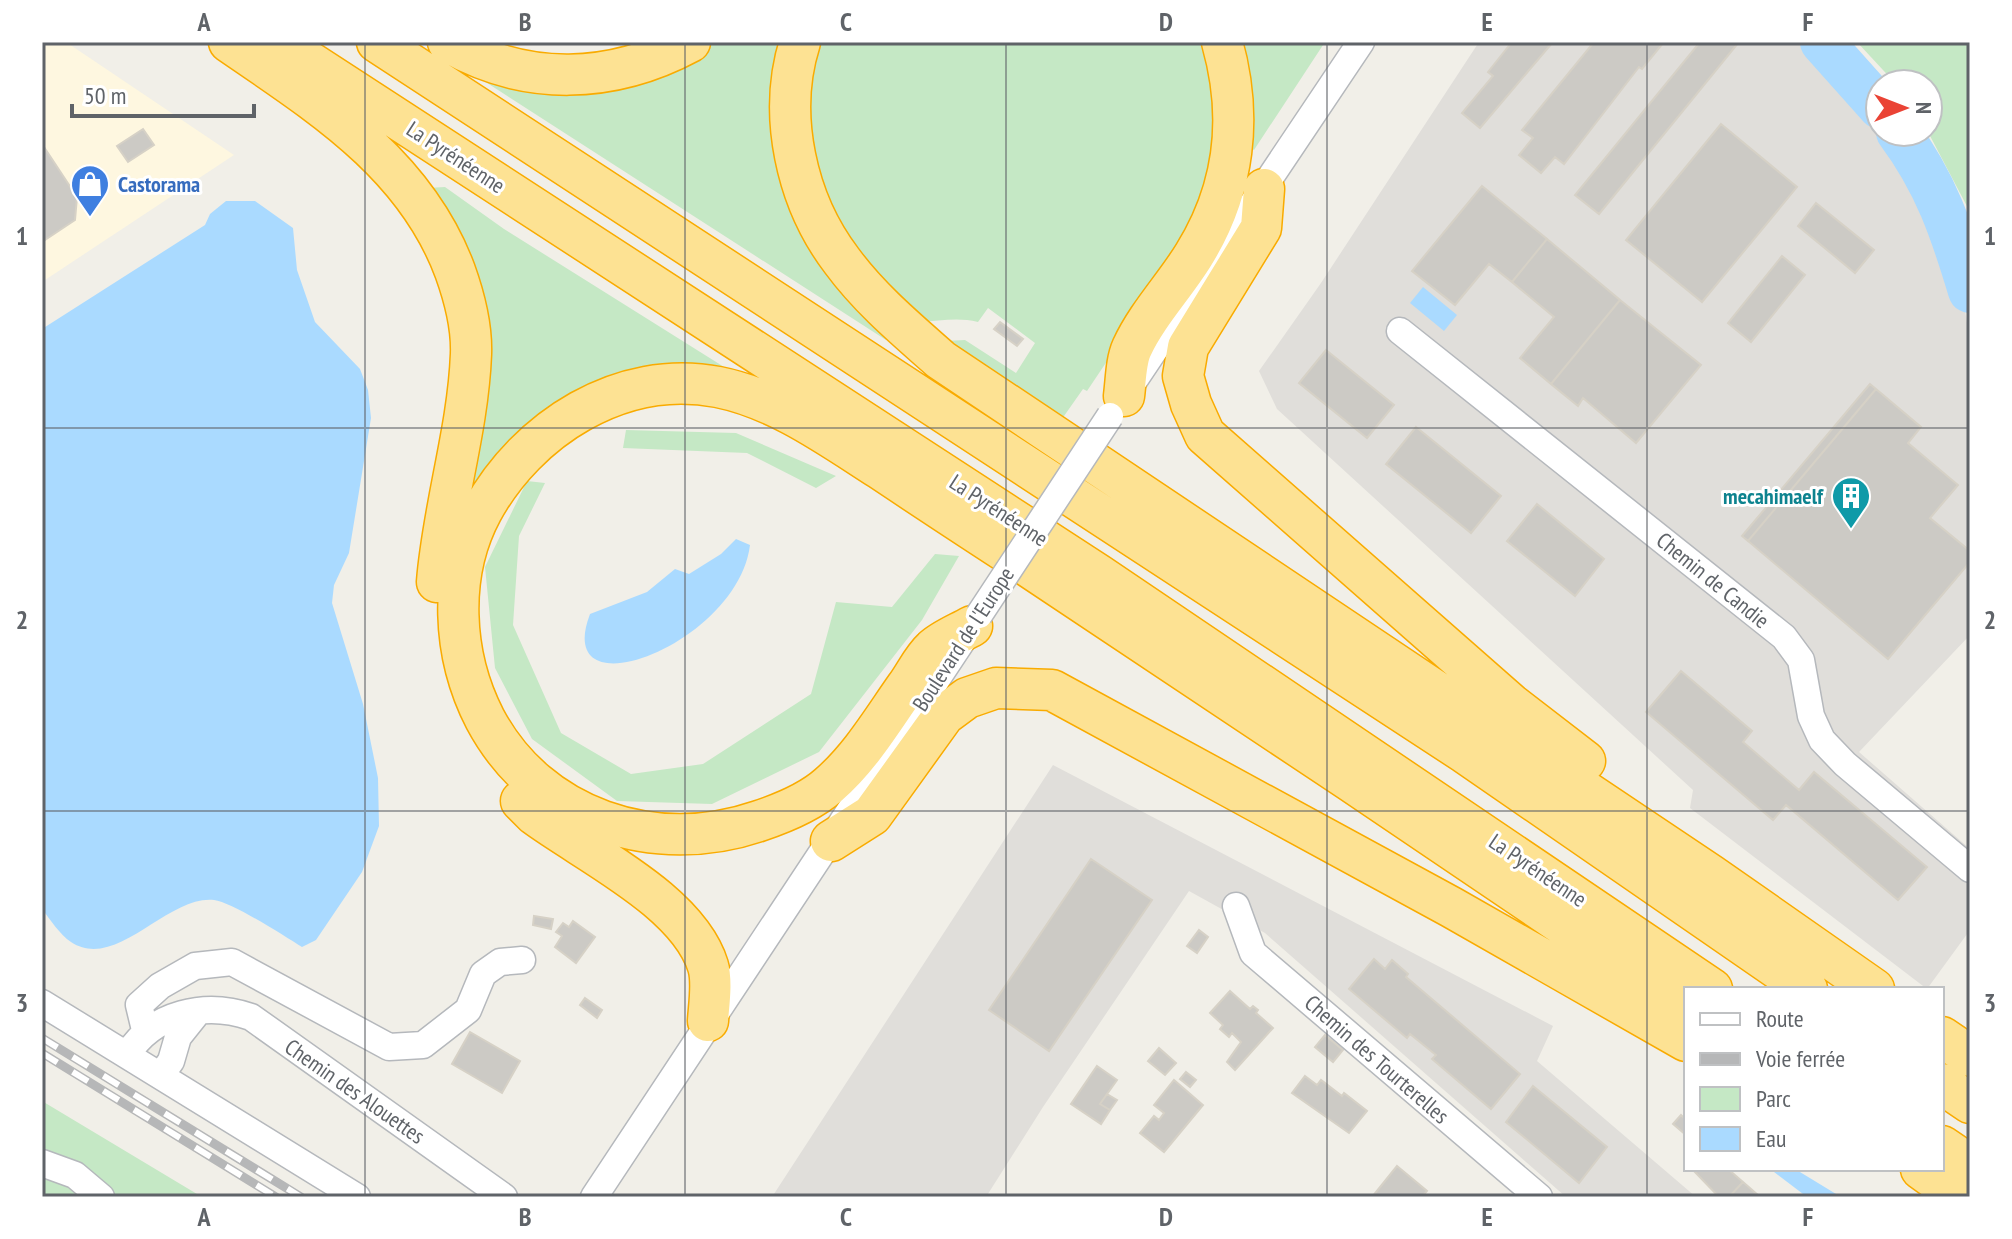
<svg xmlns="http://www.w3.org/2000/svg" width="2012" height="1239" viewBox="0 0 2012 1239" font-family="'PT Sans Narrow',sans-serif">
	<style>
		.commercial { fill: #fef7e0 }
		.industrial { fill: #e0deda }
		.green { fill: #c5e8c5 }
		.water { fill: #aadaff }
		.lines { fill: none; stroke-linecap: round; stroke-linejoin: round }
		.river { stroke: #aadaff; stroke-width: 44 }
		.building { fill: #cccac5; stroke: #d6d1c6; stroke-width: 2 }
		.minor-casing { stroke: #b5b8bc; stroke-width: 29 }
		.highway-casing { stroke: #f9ab00; stroke-width: 43 }
		.minor { stroke: #fff; stroke-width: 26 }
		.highway { stroke: #fde293; stroke-width: 40 }
		.rail-casing { stroke: #b6b7b8; stroke-width: 9 }
		.rail { stroke: #fff; stroke-width: 6; stroke-dasharray: 18; stroke-linecap: butt }
		.minor-bridge-casing { stroke: #b5b8bc; stroke-width: 29; stroke-linecap: butt }
		.minor-bridge { stroke: #fff; stroke-width: 26 }
		.grid { fill: none; stroke: #5f6368; stroke-width: 2; stroke-opacity: 0.55 }
		.labels { text-anchor: middle; dominant-baseline: central; stroke-width: 6; stroke-linejoin: round; paint-order: stroke }
		.street-label { font-size: 22px; fill: #5f6368; stroke: #fff }
		.shop-label { font-size: 22px; font-weight: bold; fill: #366cbe; stroke: #fff; text-anchor: start }
		.culture-label { font-size: 22px; font-weight: bold; fill: #0d838f; stroke: #fff; text-anchor: end }
		.neatline { fill: none; stroke: #5f6368; stroke-width: 3 }
		.grid-label { font-size: 26px; text-anchor: middle; font-weight: bold; fill: #5f6368 }
	</style>
	<rect width="100%" height="100%" fill="#f1efe8"/>
	<path class="commercial" d="M42,42H66L234,155L42,282Z"/>
	<path class="industrial" d="M1479,42H1805L1877,116L1880,132H1886L1921,187L1963,297L1970,342V635L1859,752L1970,849V930L1927,989L1690,808L1693,790L1277,409L1259,371L1321,283Z
		M1053,765L1553,1026L1537,1061L1696,1197H1566L1265,933L1189,891L1043,1107L986,1197H772Z"/>
	<path class="green" d="M716,42H784L773,103L891,334L886,340L481,79L504,83L696,56Z
		M815,42H1206L1218,145L1197,227L1087,391L1083,389L1057,426L945,341L965,340L1016,373L1035,343L988,308L978,322C958,317 940,321 920,322L865,264L825,201L804,111Z
		M1237,42H1325L1254,150L1248,147Z
		M1857,42H1970V212L1928,132V84H1896Z
		M445,187L504,229L756,387L605,392L455,557L482,397L427,188Z
		M626,430L736,433L836,476L816,488L747,453L623,448Z
		M527,481L545,483L519,536L513,625L561,733L631,774L703,764L811,694L836,602L892,607L935,554L959,556L922,620L819,752L712,804L617,801L532,739L495,668L485,567Z
		M42,1101L202,1197H42Z"/>
	<path class="water" d="M226,201H255L293,228L297,270L315,322L360,369L368,390L371,418L349,553L334,585L332,603L363,704L378,778L379,826L362,872L316,940L302,947C284,936 232,902 214,900C167,895 116,972 71,942C60,935 50,919 42,909V329L205,225L210,214Z
		M1423,287L1457,315L1444,331L1410,303Z
		M736,539L750,545C738,644 551,716 590,614L647,592L675,569L689,574L721,554Z
		M1770,1169H1795L1841,1197H1807Z"/>
	<g class="lines">
		<path class="river" d="M1822,42L1880,107
			M1898,132C1936,183 1952,231 1970,291"/>
	</g>
	<path class="building" d="M1512,42H1553L1480,128L1462,113L1493,76L1488,72Z
		M1594,42H1664L1642,69L1639,67L1564,164L1555,157L1541,173L1519,155L1533,138L1522,130Z
		M1700,42H1739L1599,214L1575,195Z
		M1721,124L1797,187L1702,302L1626,240Z
		M143,129L154,145L128,162L117,146Z
		M42,144L77,197L75,220L42,242Z
		M1482,186L1547,239L1512,282L1489,264L1455,305L1412,271Z
		M1816,203L1874,250L1855,273L1798,226Z
		M1547,239L1620,300L1551,384L1520,358L1554,317L1512,282Z
		M1782,256L1805,275L1751,342L1728,323Z
		M1620,300L1701,365L1636,443L1583,398L1578,406L1551,384Z
		M1000,322L1023,339L1017,346L994,329Z
		M1326,350L1394,405L1367,438L1299,383Z
		M1870,384L1876,389L1748,541L1742,536Z
		M1876,389L1921,427L1908,443L1958,485L1930,518L1970,551V562L1888,659L1748,541Z
		M1416,427L1501,496L1471,533L1386,464Z
		M1537,504L1604,559L1575,596L1507,541Z
		M1681,671L1752,731L1743,742L1799,790L1814,772L1927,867L1898,900L1786,805L1773,820L1646,712Z
		M1091,859L1152,900L1049,1051L989,1010Z
		M534,916L553,919L551,929L533,925Z
		M573,921L595,937L576,963L555,947L562,936L556,932L563,923L569,927Z
		M1199,930L1208,937L1197,953L1187,946Z
		M1374,959L1385,969L1392,960L1408,974L1406,977L1520,1074L1491,1109L1432,1059L1436,1055L1410,1034L1407,1038L1349,989Z
		M1230,991L1250,1009L1253,1006L1258,1010L1256,1013L1273,1028L1235,1070L1227,1062L1241,1042L1232,1033L1229,1037L1220,1029L1223,1025L1210,1013Z
		M585,998L602,1010L597,1018L580,1005Z
		M470,1032L520,1061L502,1093L452,1064Z
		M1325,1035L1343,1050L1333,1062L1315,1047Z
		M1159,1048L1176,1063L1165,1075L1148,1061Z
		M1097,1066L1117,1080L1100,1104L1110,1110L1101,1124L1071,1104Z
		M1186,1072L1196,1080L1190,1087L1180,1079Z
		M1305,1076L1317,1085L1321,1080L1342,1096L1344,1093L1367,1111L1349,1133L1292,1093Z
		M1174,1080L1203,1105L1164,1152L1140,1133L1154,1116L1159,1120L1164,1113L1154,1105Z
		M1533,1086L1607,1147L1579,1183L1506,1122Z
		M1107,1094L1117,1100L1110,1110L1100,1104Z
		M1681,1115L1686,1120V1135L1673,1124Z
		M1397,1166L1427,1191L1422,1197H1372Z
		M1692,1169H1728L1743,1182L1729,1197H1719Z
		M1743,1182L1759,1196V1197H1729Z"/>
	<g class="lines">
		<defs>
			<path id="minor" d="M1400,331L1784,637L1801,660L1811,716L1822,740L1845,764L1970,869
				M1129,388L1361,42
				M1236,906L1253,953L1539,1197
				M42,1003L357,1197
				M145,1030L139,1005L160,986L195,966L232,962L389,1047L423,1045L468,1010L483,974L500,962L522,960
				M127,1055C153,1013 205,1001 251,1017L504,1197
				M161,1075L171,1061L178,1037L198,1012
				M42,1163L75,1175L101,1197
				M594,1197L966,635"/>
			<path id="highway" d="M229,42C319,104 415,163 455,271C464,296 472,326 471,354C468,431 443,506 437,582
				M279,42L1099,575L1712,989
				M377,42L1465,753L1807,989
				M448,42C526,87 612,84 690,42
				M800,42C777,114 796,201 842,261C870,299 906,329 941,360L1711,875L1874,989
				M1264,189L1261,228L1188,347L1183,376L1191,404L1205,435L1511,704L1585,761
				M1124,396C1126,381 1126,361 1132,348C1147,315 1175,286 1194,255C1235,189 1243,116 1222,42
				M972,626C960,633 942,640 933,649C922,659 915,675 906,687C882,721 861,757 829,785C810,802 783,813 759,821C655,857 538,819 485,719C452,655 448,574 482,511C527,429 621,368 718,387C778,399 830,437 880,469C928,501 975,532 1023,563C1245,710 1466,858 1686,1008
				M521,801L535,815C588,854 688,901 708,966C713,982 709,1005 708,1021
				M831,841L872,815L944,715L967,698L996,688L1052,690L1451,907L1686,1041
				M1942,1037L1970,1056
				M1942,1084L1970,1103
				M1942,1146L1970,1165
				M1921,1169L1960,1197"/>
		</defs>
		<use href="#minor" class="minor-casing"/>
		<use href="#highway" class="highway-casing"/>
		<use href="#minor" class="minor"/>
		<use href="#highway" class="highway"/>
		<defs>
			<path id="rail" d="M42,1038L301,1197
				M42,1053L276,1197"/>
		</defs>
		<use href="#rail" class="rail-casing"/>
		<use href="#rail" class="rail"/>
		<defs>
			<path id="minor-bridge" d="M979,615L1110,416"/>
		</defs>
		<use href="#minor-bridge" class="minor-bridge-casing"/>
		<use href="#minor-bridge" class="minor-bridge"/>
	</g>
	<path class="grid" d="M365,42V1197M685,42V1197M1006,42V1197M1327,42V1197M1647,42V1197M42,428H1970M42,811H1970"/>
	<defs>
		<symbol id="shop-pin" viewBox="-11 -11 22 30"><path d="M0 17L-7.5 6A9.5 9.5 0 1 1 7.5 6Z" fill="#3f7fe0" stroke="#fff"/><path d="M-5-2.5h2.3a2.7 3.5 0 0 1 5.4 0H5L5.5 6h-11ZM-1.5-2.5h3a1.5 2.3 0 0 0-3 0Z" fill="#fff"/></symbol>
		<symbol id="building-pin" viewBox="-11 -11 22 30"><path d="M0 17L-7.5 6A9.5 9.5 0 1 1 7.5 6Z" fill="#0f9aa8" stroke="#fff"/><path d="M-4-6H4V6H1V3H-1V6H-4ZM-2.5-4.3h1.7v1.8h-1.7ZM.8-4.3h1.7v1.8H.8ZM-2.5-1h1.7V.8h-1.7ZM.8-1h1.7V.8H.8Z" fill="#fff"/></symbol>
	</defs>
	<g fill-rule="evenodd">
		<use href="#shop-pin" x="68" y="162" width="44" height="60"/>
		<use href="#building-pin" x="1829" y="474" width="44" height="60"/>
	</g>
	<g class="labels">
		<g class="street-label">
			<text transform="translate(456 157) rotate(33)">La Pyrénéenne</text>
			<text transform="translate(999 510) rotate(33)">La Pyrénéenne</text>
			<text transform="translate(1713 580) rotate(39)">Chemin de Candie</text>
			<text transform="translate(963 639) rotate(-57)">Boulevard de l'Europe</text>
			<text transform="translate(1538 870) rotate(34)">La Pyrénéenne</text>
			<text transform="translate(1377 1059) rotate(41)">Chemin des Tourterelles</text>
			<text transform="translate(355 1091) rotate(35)">Chemin des Alouettes</text>
		</g>
		<g class="shop-label">
			<text x="118" y="184">Castorama</text>
		</g>
		<g class="culture-label">
			<text x="1823" y="496">mecahimaelf</text>
		</g>
	</g>
	<rect width="2012" height="1239" fill="none" stroke="#ffffff" stroke-width="88"/>
	<rect x="1684" y="987" width="260" height="184" fill="#ffffff" stroke="#bfc1c3" stroke-width="2"/>
	<rect x="1700" y="1013" width="40" height="12" fill="#ffffff" stroke="#bfc1c3" stroke-width="2"/>
	<text x="1756" y="1027" font-size="24" fill="#5f6368">Route</text>
	<rect x="1700" y="1053" width="40" height="12" fill="#b6b7b8" stroke="#bfc1c3" stroke-width="2"/>
	<text x="1756" y="1067" font-size="24" fill="#5f6368">Voie ferrée</text>
	<rect x="1700" y="1087" width="40" height="24" fill="#c5e8c5" stroke="#bfc1c3" stroke-width="2"/>
	<text x="1756" y="1107" font-size="24" fill="#5f6368">Parc</text>
	<rect x="1700" y="1127" width="40" height="24" fill="#aadaff" stroke="#bfc1c3" stroke-width="2"/>
	<text x="1756" y="1147" font-size="24" fill="#5f6368">Eau</text>
	<g transform="translate(1904 108) rotate(90)"><circle r="38" fill="#ffffff" stroke="#bfc1c3" stroke-width="2"/>
	<path d="M0-6L14 30L0 20L-14 30Z" fill="#ea4335"/>
	<text y="-12" font-size="22" font-weight="bold" text-anchor="middle" fill="#5f6368">N</text>
	</g>
	<path d="M72 104v12h182v-12" fill="none" stroke="#5f6368" stroke-width="4"/>
	<text x="84" y="104" font-size="24" fill="#5f6368" stroke="#ffffff" stroke-width="6" paint-order="stroke">50 m</text>
	<rect x="44" y="44" width="1924" height="1151" class="neatline"/>
	<g class="grid-label">
		<text x="204" y="31">A</text>
		<text x="525" y="31">B</text>
		<text x="846" y="31">C</text>
		<text x="1166" y="31">D</text>
		<text x="1487" y="31">E</text>
		<text x="1808" y="31">F</text>
		<text x="22" y="245">1</text>
		<text x="1990" y="245">1</text>
		<text x="22" y="629">2</text>
		<text x="1990" y="629">2</text>
		<text x="22" y="1012">3</text>
		<text x="1990" y="1012">3</text>
		<text x="204" y="1226">A</text>
		<text x="525" y="1226">B</text>
		<text x="846" y="1226">C</text>
		<text x="1166" y="1226">D</text>
		<text x="1487" y="1226">E</text>
		<text x="1808" y="1226">F</text>
	</g>
</svg>
